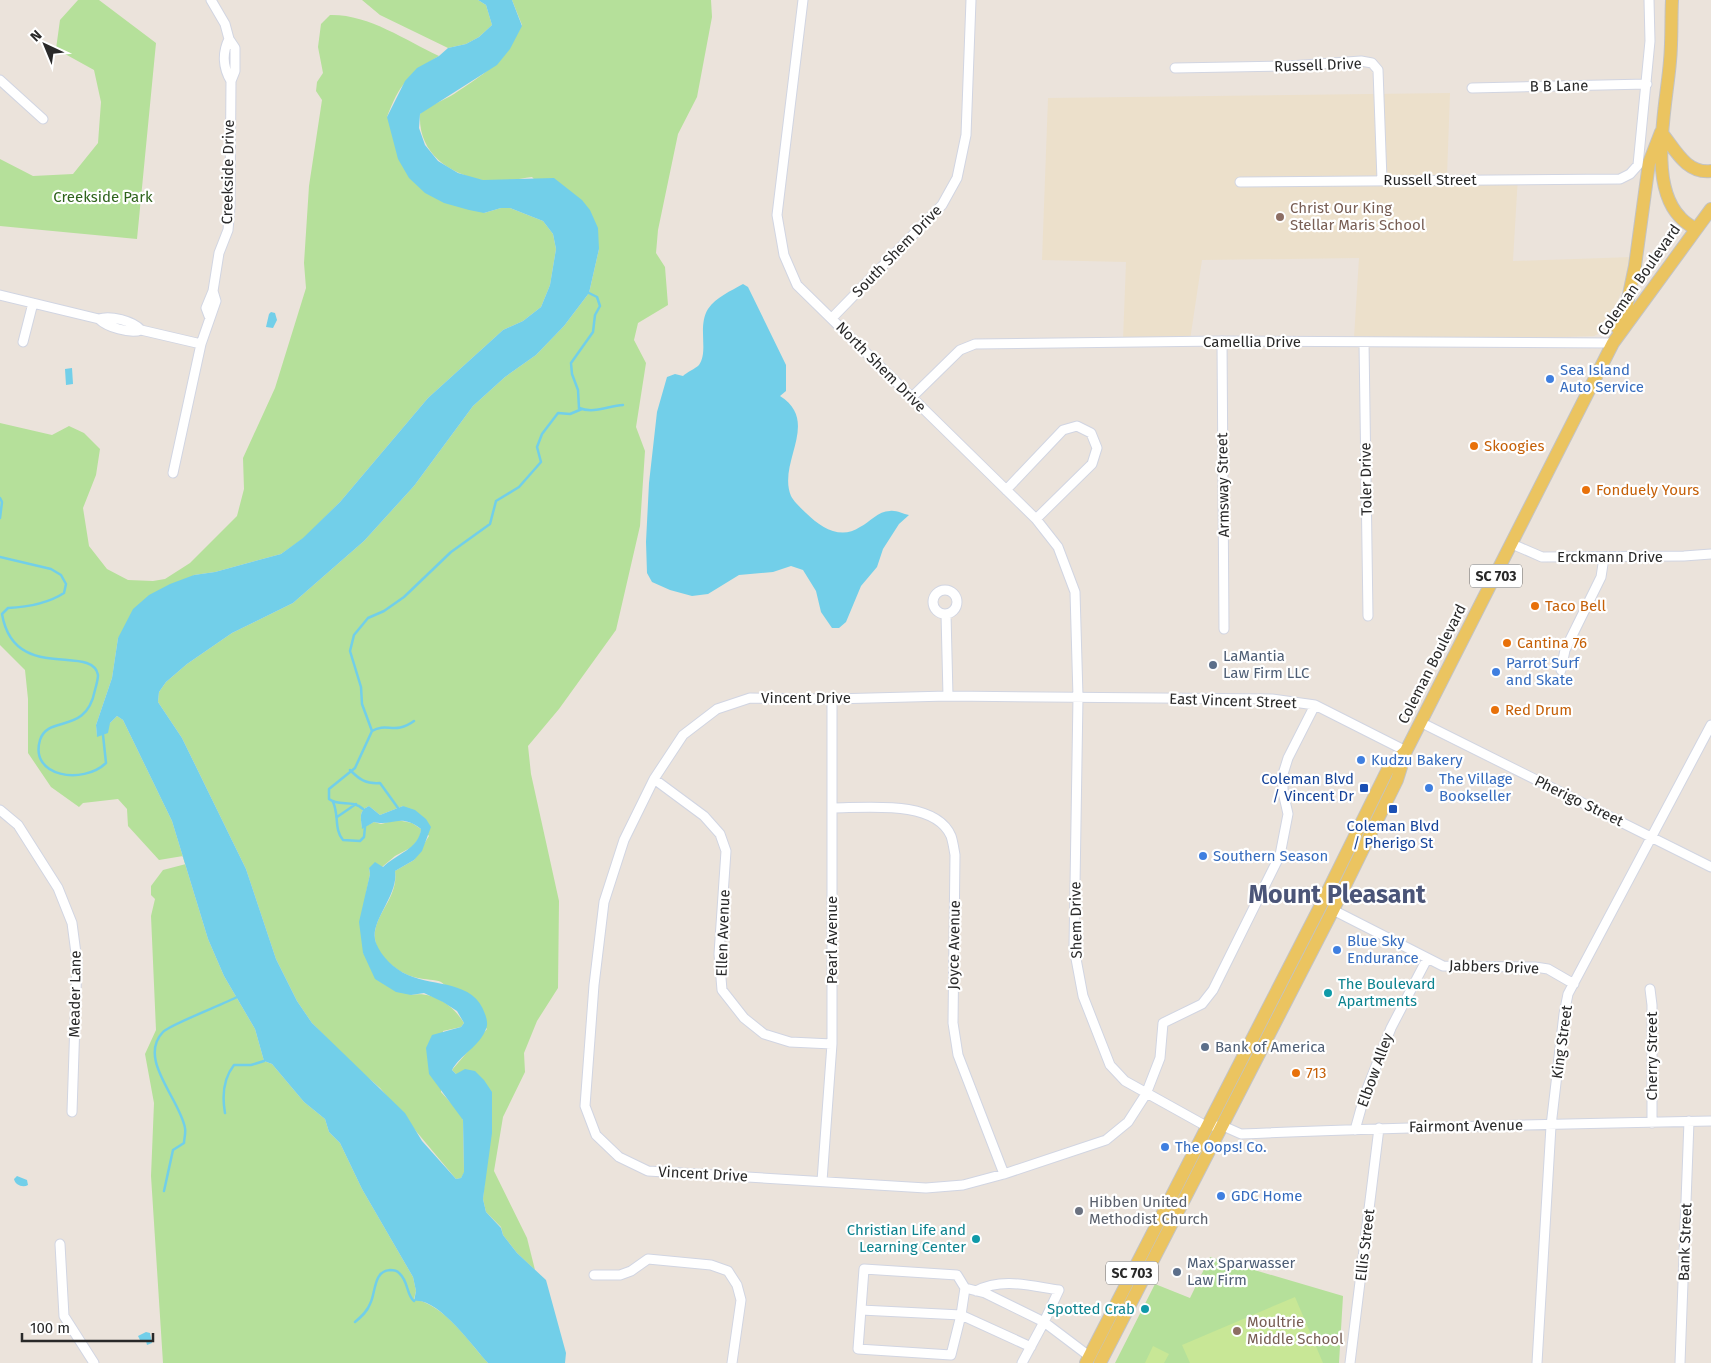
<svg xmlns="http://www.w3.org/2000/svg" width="1711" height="1363" viewBox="0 0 1711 1363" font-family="'Fira Sans',sans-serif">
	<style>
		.education { fill: #ece0cb }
		.green { fill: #b5e09a }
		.pitch { fill: #c8e796 }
		.water { fill: #72cfe9 }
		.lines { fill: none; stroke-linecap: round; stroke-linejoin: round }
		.stream { stroke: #72cfe9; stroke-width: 2.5 }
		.minor-casing { stroke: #d1d5e2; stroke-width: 11 }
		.primary-casing { stroke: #c3c3c3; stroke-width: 14 }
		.minor { stroke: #fff; stroke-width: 9 }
		.primary { stroke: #ebc460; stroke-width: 12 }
		.education-dot { fill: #8d6e63; stroke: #fff; stroke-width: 2 }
		.shop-dot { fill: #3f7fe0; stroke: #fff; stroke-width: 2 }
		.food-dot { fill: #e8710a; stroke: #fff; stroke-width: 2 }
		.service-dot { fill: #5c6f8a; stroke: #fff; stroke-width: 2 }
		.transit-dot { fill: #1a4fb4; stroke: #fff; stroke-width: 2 }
		.culture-dot { fill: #0f9aa8; stroke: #fff; stroke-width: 2 }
		.worship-dot { fill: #6b7280; stroke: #fff; stroke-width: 2 }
		.labels { text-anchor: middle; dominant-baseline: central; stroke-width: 4.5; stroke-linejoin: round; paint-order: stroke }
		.shield { fill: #fff; stroke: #696969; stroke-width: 1 }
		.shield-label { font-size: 14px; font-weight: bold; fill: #292929 }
		.street-label { font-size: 15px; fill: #292929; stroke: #fff }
		.park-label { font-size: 15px; fill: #2e631c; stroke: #fff }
		.education-label { font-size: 15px; fill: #785e54; stroke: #fff; text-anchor: start }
		.shop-label { font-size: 15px; fill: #366cbe; stroke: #fff; text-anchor: start }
		.food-label { font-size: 15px; fill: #c56008; stroke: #fff; text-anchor: start }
		.service-label { font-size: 15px; fill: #4e5e75; stroke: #fff; text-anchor: start }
		.transit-label { font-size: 15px; fill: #164399; stroke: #fff; text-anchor: end }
		.culture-label { font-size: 15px; fill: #0d838f; stroke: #fff; text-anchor: end }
		.worship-label { font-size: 15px; fill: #5b616d; stroke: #fff; text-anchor: start }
		.town-label { font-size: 25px; font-weight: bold; fill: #4b5578; stroke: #fff }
	</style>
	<rect width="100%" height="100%" fill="#ebe3db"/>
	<path class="education" d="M1450,93L1447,176H1518L1513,261L1632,257L1630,271L1618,300L1600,333L1594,336L1501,339L1354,338L1359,258L1202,260L1190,340H1123L1126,262L1042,260L1048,98Z"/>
	<path class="green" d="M78,0H99L156,43L137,239L0,226V159L33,176L73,174L98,143L101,102L94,70L56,49L60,20Z
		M362,0H478L486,5L492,25L479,37L466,44L448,48L380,15Z
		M512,0H711L712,17L697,97L678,134L658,230L656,253L665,267L668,305L638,323L634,340L646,363L636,427L645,451L640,526L616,630L559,709L528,746L531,774L559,901L558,988L537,1021L524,1053L525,1072L503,1117L494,1171L527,1238L535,1270L517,1253L503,1235L501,1227L486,1212L483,1199L486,1168L456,1074L452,1070L487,1029C475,1017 454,991 441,982C435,979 425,980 418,978C401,975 377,958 375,939C372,916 399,898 395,871L414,860L429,836L403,806L380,815L369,806C358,811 361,818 362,828L374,822L381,824L397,820L412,823L421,829L420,837L412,847L395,856L382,867L369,868L370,874L366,893L363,953L411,995C433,991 453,1005 464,1023L461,1027L443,1031L441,1092L460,1113L463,1120L464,1173L461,1178L456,1179L380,1088L351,1063L312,1023L297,1001L276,959L246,869L182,738L158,702L159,692L166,682L187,664L232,633L293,603L364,541L414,486L473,406L505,377L536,355L564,326L589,293L599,249L532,177C517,179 498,183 482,180C447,173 418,152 420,114C429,105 443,101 454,94C488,72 503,62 522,25Z
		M330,15C368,14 405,40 439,56C409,73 399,85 387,117L484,213L501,208H510L543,221L553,234L556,249L550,285L541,307L523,321L503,330L428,398L340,502L304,538L281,554L215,572L194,575L118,638L112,678L96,725L97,736L117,716L123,720L172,821L208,939L224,976L255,1029L264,1061L272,1064L304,1102L325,1119L329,1132L340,1143L362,1189L413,1277L416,1291L414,1299C446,1306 467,1340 488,1363H163L151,1176L154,1103L145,1054L156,1030L151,916L155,899L151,895V886L163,870L186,864L183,856L159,860L128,826L127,809L118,799L83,803L79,807L51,787L28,753V699L25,670L0,645V423L52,435L69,426L84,433L100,449L96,475L83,508L89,546L107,569L128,580L153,581L165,579L190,563L237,516L244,489L243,458L275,388L306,288L304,263L309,186L322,100L316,91L317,82L323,73L318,47L321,24Z
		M1210,1257L1343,1296L1339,1363H1115L1155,1284L1190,1298Z"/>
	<path class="pitch" d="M1295,1297L1323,1363H1190L1182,1345Z
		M1153,1346L1169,1354L1164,1363H1145Z"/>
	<path class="water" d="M478,0H512L522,26L510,49L497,65L420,114L419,128L425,145L438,161L458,173L483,180L554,178L582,200L590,210L598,228L599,249L589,293L564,326L536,355L505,377L473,406L414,486L364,541L293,603L232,633L187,664L166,682L159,692L158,702L182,738L246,869L276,959L297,1001L312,1023L405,1113L422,1141L456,1179L461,1178L464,1172L463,1120L429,1074L426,1048L432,1035L461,1027L464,1023L457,1011L443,1002L424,993L411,995L396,992L375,979L363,953L359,922L370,874L369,868L375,862L383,867C396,854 419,849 421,829C400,812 392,827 374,822L362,829C361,818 358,811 369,806L380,815L403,806L415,810L426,819L431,827L422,851L414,860L395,871C399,896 368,922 376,943C381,956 394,969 408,975C435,987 474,980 485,1014C487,1019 488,1025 486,1029C480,1046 460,1055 452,1070L456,1074L465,1069L475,1071L484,1080L492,1092V1133L483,1199L486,1212L501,1228L503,1235L517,1253L546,1280L566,1353L565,1363H488C473,1347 438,1297 414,1301L416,1291L413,1277L362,1189L340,1143L329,1132L325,1119L304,1102L272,1064L264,1061L255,1029L224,976L208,939L172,821L123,720L117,716L110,723L108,733L97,737L96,725L112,678L118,638L133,609L149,595L170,584L194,575L215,572L281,554L303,538L340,502L428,398L503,330L523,321L541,307L550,285L556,249L553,234L543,221L510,208H501L484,213L469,210L444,203L425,193L409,178L398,159L387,117L405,81L417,68L439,56L448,48L466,44L479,37L492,25L486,5Z
		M743,284L748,287L786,365V391L780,396C821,422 777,462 791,496C794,502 802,509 806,513C821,528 841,540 860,527C870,522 878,511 890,511C896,510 903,514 909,515L899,524L883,549L877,567L861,586L846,622L839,628H832L821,612L816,591L803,570L791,566L773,572L739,575L708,594L692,596L670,590L652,582L647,573L646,542L649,483L657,412L667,377L675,374L683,376C687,372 695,369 699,365C709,351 697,327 708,309C716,297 731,291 743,284Z
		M271,312L275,313L277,320L273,328L266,327L269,314Z
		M72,368L73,384L66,385L65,369Z
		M17,1176L27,1180L28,1185C23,1188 15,1185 14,1179Z
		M146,1332L150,1333L152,1343L147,1345L146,1341L141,1342L138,1336Z"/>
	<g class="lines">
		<path class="stream" d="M589,293L597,297L600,306L595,315L593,332L571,363L572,374L578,390L579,408C594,414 608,406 623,405
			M0,498L2,502L0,518
			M0,557L51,569L61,575L66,584L64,593C47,604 28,607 8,608L2,614C14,684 92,643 98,675C98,680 96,686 95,690C86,736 48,714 40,740C29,777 83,785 106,763L103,735
			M372,731C387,722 395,735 414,721
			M350,770C360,780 366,784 380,783L398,808
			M333,802C339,814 334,830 343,840L360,841L364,837L365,827
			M363,809C353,799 339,807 329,799V789L355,768L372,731L362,704L361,687L350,651L354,635L368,618L384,611L404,597L451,552L490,524L496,501L519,487L541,462L537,447L542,434L558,413L570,414L582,409
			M337,817L356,804
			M225,1113C222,1096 223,1079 234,1065H251L264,1061
			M164,1191L173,1150L184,1143C184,1139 186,1133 185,1128C180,1099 137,1059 163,1032C169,1025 224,1004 237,997
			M355,1322C361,1317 367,1312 370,1304C376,1293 373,1271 390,1270C394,1270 398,1271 400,1274C408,1281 407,1296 414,1301"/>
		<defs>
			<path id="minor" d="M803,0L777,215L784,255L797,285L1036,519L1058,547L1075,592L1078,697L1074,948L1083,996L1110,1065L1125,1081L1206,1126H1223L1241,1134C1398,1127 1554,1124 1711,1121
				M229,39C222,53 223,68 231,81
				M1175,68L1289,66L1361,61L1372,63L1378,70L1382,180
				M0,80L43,119
				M1472,88L1647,84
				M1240,182L1620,179L1630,174L1638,165L1650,41L1649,0
				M0,295L99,319C107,327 130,334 141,330L201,344
				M209,316L206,308L213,291L219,253L228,230L230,207L231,81L235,71V48L229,39L225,24L211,0
				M832,318L942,205L957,178L966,135L971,0
				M99,319C110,315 133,321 141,330
				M1222,341L1224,629
				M23,342L33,303
				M1364,342L1368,616
				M912,397L960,350L975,344L1222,341L1613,343
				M173,473L201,344L216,301L213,291
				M1006,490L1063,430L1077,426L1091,433L1097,448L1092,464L1036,519
				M1512,544L1542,557L1684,556L1711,554
				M933 602a12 12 0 1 1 24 0a12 12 0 1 1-24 0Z
				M946,614L948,696
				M1561,670L1565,650L1601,577L1603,564L1602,557
				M1315,705L1288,758L1283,774V792L1288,814L1280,855L1213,990L1202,1004L1163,1023L1160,1058L1146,1094L1128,1122L1106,1140L1004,1174L963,1185L926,1188L648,1171L619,1157L596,1135L585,1106L594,985L604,902L624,840L654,779L683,735L717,709L750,698L832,699L948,696L1272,699L1315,705L1406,751
				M1420,722L1711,867
				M654,779L704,816L720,834L726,851L719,954L722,990L744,1018L764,1034L790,1042L832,1044
				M832,808C865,808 935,799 951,836C953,842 954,849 955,855L953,1023L958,1055L1004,1174
				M0,810L18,825L58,888L72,923L77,961L72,1112
				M1333,910L1443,966L1535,967L1548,969L1574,984
				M1650,989L1652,1005V1123
				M1355,1130L1365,1094L1391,1028L1427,959
				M822,1181L832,1044V699
				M60,1244L64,1316L94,1363
				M594,1275H620L631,1271L648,1259L711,1265L728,1271L737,1285L741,1300L732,1363
				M976,1291C1002,1277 1031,1286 1059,1290L1044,1322L985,1293L965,1288L957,1275L864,1269L858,1349L951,1355L961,1315L1031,1347
				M861,1310L961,1315L965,1288
				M1022,1363L1044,1322L1089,1356
				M1350,1363L1379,1128
				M1537,1363L1551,1126L1564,1014L1568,994L1711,725
				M1680,1363L1689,1121"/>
			<path id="primary" d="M1672,0C1671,20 1672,41 1670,61C1667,103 1647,183 1680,217C1684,222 1690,225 1695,229
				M1618,329L1627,304L1635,266L1649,163L1661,132C1675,149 1686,174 1711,171
				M1086,1363L1321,905L1389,767L1406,751
				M1100,1363L1333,910L1397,780L1406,751L1613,343L1711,209"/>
		</defs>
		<use href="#minor" class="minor-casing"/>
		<use href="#primary" class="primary-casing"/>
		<use href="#minor" class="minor"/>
		<use href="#primary" class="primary"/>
	</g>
	<g class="education-dot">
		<circle cx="1280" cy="217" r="5"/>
		<circle cx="1237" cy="1331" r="5"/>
	</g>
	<g class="shop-dot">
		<circle cx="1550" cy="379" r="5"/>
		<circle cx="1496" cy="672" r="5"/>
		<circle cx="1361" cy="760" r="5"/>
		<circle cx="1429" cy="788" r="5"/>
		<circle cx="1203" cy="856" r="5"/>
		<circle cx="1337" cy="950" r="5"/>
		<circle cx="1165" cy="1147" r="5"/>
		<circle cx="1221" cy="1196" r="5"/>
	</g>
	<g class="food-dot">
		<circle cx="1474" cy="446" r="5"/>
		<circle cx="1586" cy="490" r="5"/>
		<circle cx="1535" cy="606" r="5"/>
		<circle cx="1507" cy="643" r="5"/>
		<circle cx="1495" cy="710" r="5"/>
		<circle cx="1296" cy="1073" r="5"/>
	</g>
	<g class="service-dot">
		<circle cx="1213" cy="665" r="5"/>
		<circle cx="1205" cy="1047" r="5"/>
		<circle cx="1177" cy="1272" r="5"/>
	</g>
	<g class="transit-dot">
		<rect x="1359" y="783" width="10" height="10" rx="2.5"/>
		<rect x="1388" y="804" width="10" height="10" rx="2.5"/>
	</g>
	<g class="culture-dot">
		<circle cx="1328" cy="993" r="5"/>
		<circle cx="976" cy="1239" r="5"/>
		<circle cx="1145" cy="1309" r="5"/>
	</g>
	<circle class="worship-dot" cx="1079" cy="1211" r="5"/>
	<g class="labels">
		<g class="shield">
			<rect x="1470" y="564.5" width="52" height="23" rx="4"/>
			<rect x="1106" y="1261.5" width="52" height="23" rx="4"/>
		</g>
		<g class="shield-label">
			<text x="1496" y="576">SC 703</text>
			<text x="1132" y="1273">SC 703</text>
		</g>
		<g class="street-label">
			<text transform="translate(1318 65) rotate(-2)">Russell Drive</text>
			<text transform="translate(1559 86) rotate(-1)">B B Lane</text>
			<text transform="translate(228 172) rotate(-89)">Creekside Drive</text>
			<text x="1430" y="180">Russell Street</text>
			<text transform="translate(897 251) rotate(-46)">South Shem Drive</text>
			<text transform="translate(1639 280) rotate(-55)">Coleman Boulevard</text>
			<text x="1252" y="342">Camellia Drive</text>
			<text transform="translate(881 367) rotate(45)">North Shem Drive</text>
			<text transform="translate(1366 479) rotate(-91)">Toler Drive</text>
			<text transform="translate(1223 485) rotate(-91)">Armsway Street</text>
			<text x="1610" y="557">Erckmann Drive</text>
			<text transform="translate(1432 664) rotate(-63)">Coleman Boulevard</text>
			<text x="806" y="698">Vincent Drive</text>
			<text transform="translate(1233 701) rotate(2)">East Vincent Street</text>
			<text transform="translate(1579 801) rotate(26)">Pherigo Street</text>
			<text transform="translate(1076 920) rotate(-91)">Shem Drive</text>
			<text transform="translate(723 933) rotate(-88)">Ellen Avenue</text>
			<text transform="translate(832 940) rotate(-90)">Pearl Avenue</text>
			<text transform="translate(954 945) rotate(-89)">Joyce Avenue</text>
			<text transform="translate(1494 967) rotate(2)">Jabbers Drive</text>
			<text transform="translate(75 994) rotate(-89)">Meader Lane</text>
			<text transform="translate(1562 1042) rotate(-82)">King Street</text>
			<text transform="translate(1652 1056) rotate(-90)">Cherry Street</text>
			<text transform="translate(1375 1070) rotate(-70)">Elbow Alley</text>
			<text transform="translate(1466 1126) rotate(-1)">Fairmont Avenue</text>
			<text transform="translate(703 1174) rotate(3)">Vincent Drive</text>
			<text transform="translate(1685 1242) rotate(-88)">Bank Street</text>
			<text transform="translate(1365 1245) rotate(-83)">Ellis Street</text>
		</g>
		<g class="park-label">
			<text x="103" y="197">Creekside Park</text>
		</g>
		<g class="education-label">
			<text x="1290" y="208">Christ Our King<tspan x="1290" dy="17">Stellar Maris School</tspan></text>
			<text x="1247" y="1322">Moultrie<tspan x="1247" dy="17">Middle School</tspan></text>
		</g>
		<g class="shop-label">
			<text x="1560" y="370">Sea Island<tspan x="1560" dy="17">Auto Service</tspan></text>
			<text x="1506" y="663">Parrot Surf<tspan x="1506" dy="17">and Skate</tspan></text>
			<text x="1371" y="760">Kudzu Bakery</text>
			<text x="1439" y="779">The Village<tspan x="1439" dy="17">Bookseller</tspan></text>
			<text x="1213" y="856">Southern Season</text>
			<text x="1347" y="941">Blue Sky<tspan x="1347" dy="17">Endurance</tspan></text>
			<text x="1175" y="1147">The Oops! Co.</text>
			<text x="1231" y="1196">GDC Home</text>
		</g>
		<g class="food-label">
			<text x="1484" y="446">Skoogies</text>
			<text x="1596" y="490">Fonduely Yours</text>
			<text x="1545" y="606">Taco Bell</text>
			<text x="1517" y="643">Cantina 76</text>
			<text x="1505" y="710">Red Drum</text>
			<text x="1306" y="1073">713</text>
		</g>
		<g class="service-label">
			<text x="1223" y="656">LaMantia<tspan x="1223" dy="17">Law Firm LLC</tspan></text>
			<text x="1215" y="1047">Bank of America</text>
			<text x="1187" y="1263">Max Sparwasser<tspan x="1187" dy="17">Law Firm</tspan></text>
		</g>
		<g class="transit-label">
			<text x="1354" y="779">Coleman Blvd<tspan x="1354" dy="17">/ Vincent Dr</tspan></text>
			<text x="1393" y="826" text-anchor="middle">Coleman Blvd<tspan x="1393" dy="17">/ Pherigo St</tspan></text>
		</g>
		<g class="culture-label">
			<text x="1338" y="984" text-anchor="start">The Boulevard<tspan x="1338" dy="17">Apartments</tspan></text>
			<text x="966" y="1230">Christian Life and<tspan x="966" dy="17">Learning Center</tspan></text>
			<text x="1135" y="1309">Spotted Crab</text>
		</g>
		<g class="worship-label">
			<text x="1089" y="1202">Hibben United<tspan x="1089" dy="17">Methodist Church</tspan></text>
		</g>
		<g class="town-label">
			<text x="1337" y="895">Mount Pleasant</text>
		</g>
	</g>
	<g transform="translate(45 45) rotate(316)" stroke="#ffffff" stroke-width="4" paint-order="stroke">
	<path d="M0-4L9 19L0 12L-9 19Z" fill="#292929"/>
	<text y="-8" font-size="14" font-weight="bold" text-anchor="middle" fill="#292929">N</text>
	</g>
	<path d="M22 1333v8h131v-8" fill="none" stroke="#292929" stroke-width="2.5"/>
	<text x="30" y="1333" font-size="15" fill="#292929" stroke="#ffffff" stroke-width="4" paint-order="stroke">100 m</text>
</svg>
